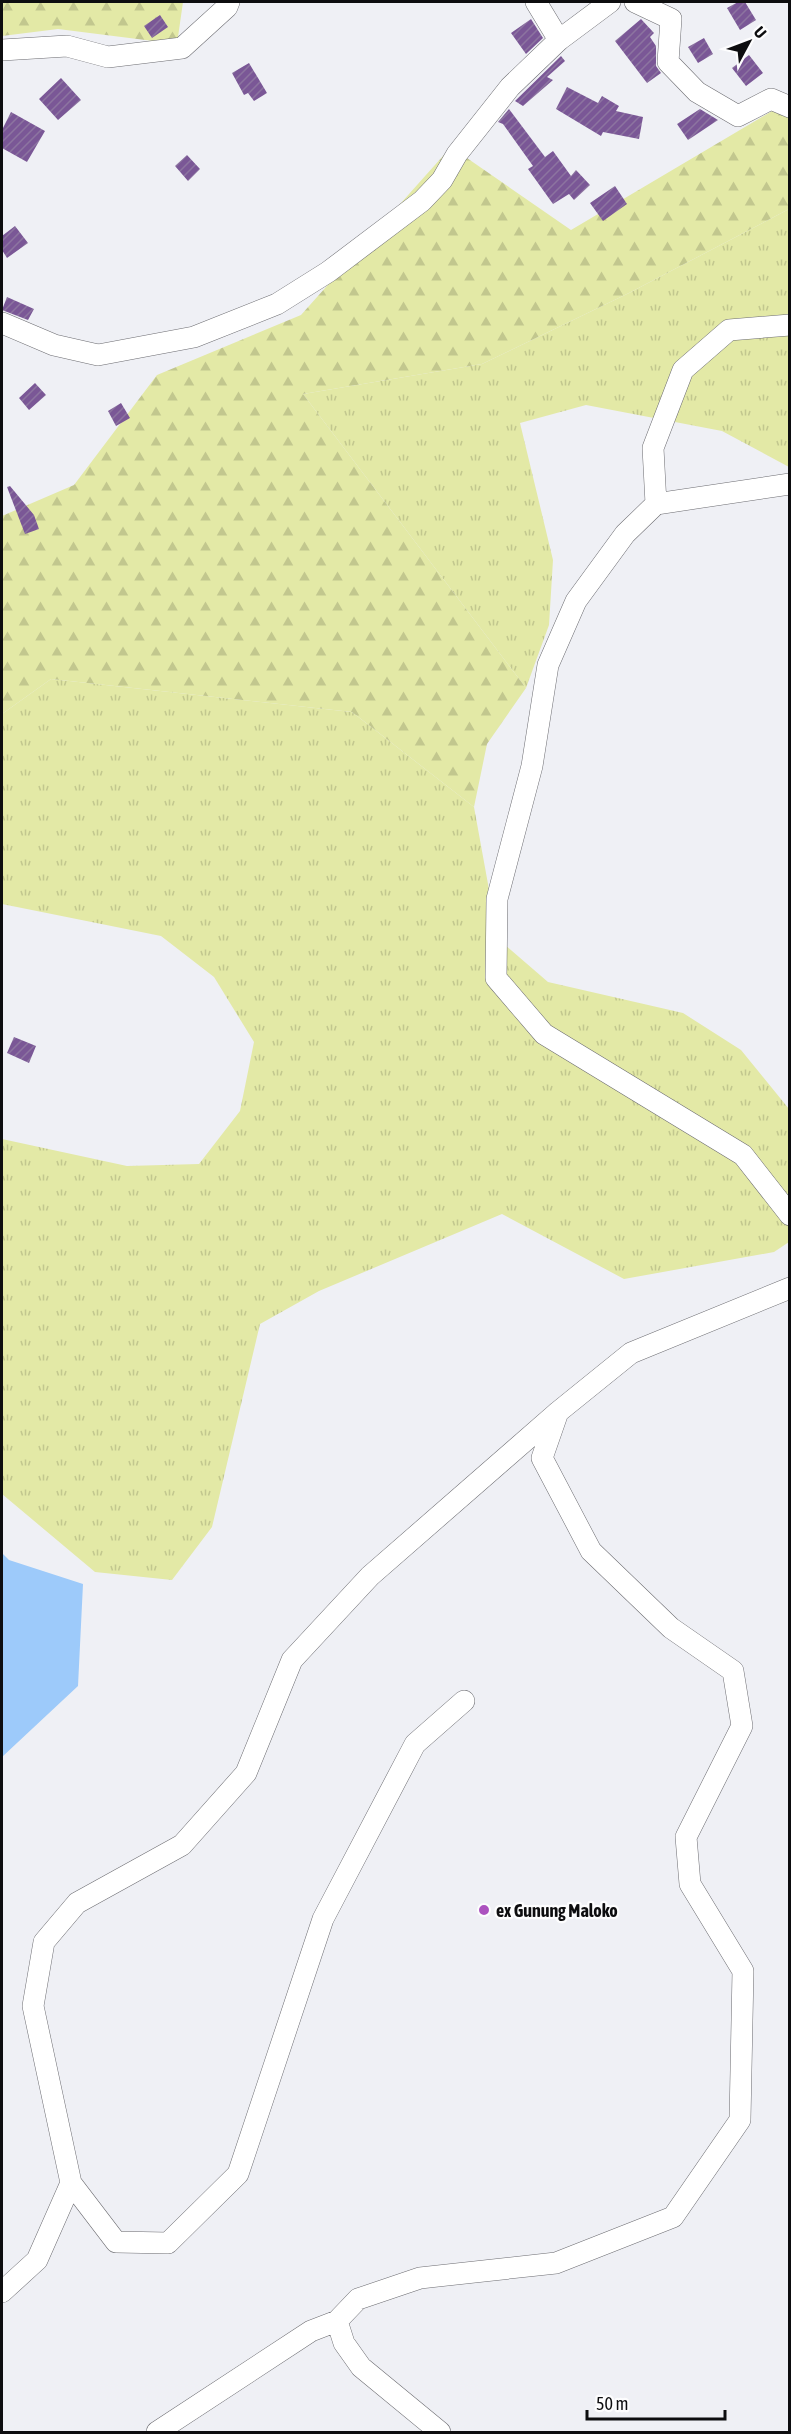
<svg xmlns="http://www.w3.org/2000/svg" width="791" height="2434" viewBox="0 0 791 2434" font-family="'Asap Condensed',sans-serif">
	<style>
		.grass { fill: url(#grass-tufts) }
		.forest { fill: url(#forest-firs) }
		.water { fill: #9dcafa }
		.building { fill: url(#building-hatch) }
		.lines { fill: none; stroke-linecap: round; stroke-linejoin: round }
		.minor-casing { stroke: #6c6c71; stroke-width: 22 }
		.minor { stroke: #fff; stroke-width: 21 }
		.poi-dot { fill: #ac52bf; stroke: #fdfdfe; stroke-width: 2 }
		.labels { text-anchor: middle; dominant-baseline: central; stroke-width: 4.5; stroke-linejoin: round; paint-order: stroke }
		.poi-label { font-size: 18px; font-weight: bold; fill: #0d0d0f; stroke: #fdfdfe; text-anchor: start }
	</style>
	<defs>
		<pattern id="grass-tufts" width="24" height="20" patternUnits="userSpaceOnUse" patternTransform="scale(1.5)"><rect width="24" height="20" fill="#e3e9a6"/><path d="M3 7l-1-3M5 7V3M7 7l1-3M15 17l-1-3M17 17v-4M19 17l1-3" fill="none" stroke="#c2c78e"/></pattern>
		<pattern id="forest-firs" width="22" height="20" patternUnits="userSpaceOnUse" patternTransform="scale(1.5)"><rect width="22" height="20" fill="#e3e9a6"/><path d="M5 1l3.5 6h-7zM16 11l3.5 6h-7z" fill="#c2c78e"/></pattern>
		<pattern id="building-hatch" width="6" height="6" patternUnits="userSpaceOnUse" patternTransform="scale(1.5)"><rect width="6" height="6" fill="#7a5796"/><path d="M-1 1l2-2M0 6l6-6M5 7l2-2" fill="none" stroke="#8c74a0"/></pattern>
	</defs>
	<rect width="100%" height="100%" fill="#eff0f5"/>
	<path class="grass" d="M789,209V467L722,431L586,405L520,423L553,560L549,625L526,688L303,394L482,364L629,293Z
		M51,679L352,712L474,807L498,939L548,982L683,1013L741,1050L789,1109V1242L774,1252L624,1279L502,1214L319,1291L260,1324L212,1527L172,1580L95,1572L2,1494V1139L127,1166L199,1164L240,1111L254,1042L214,977L161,936L2,904V714Z"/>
	<path class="forest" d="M2,2H183L177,44L58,29L2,36Z
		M789,101V209L629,293L482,364L303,394L526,688L487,744L474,807L352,712L51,679L2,714V516L74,485L157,375L301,315L451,147L571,230Z"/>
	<path class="water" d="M2,1553L9,1560L83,1584L78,1686L2,1757Z"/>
	<path class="building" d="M738,2H745L756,20L740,30L727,8Z
		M160,15L168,27L152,38L144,26Z
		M531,19L543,38L526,54L511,33Z
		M641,19L654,33L650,37L656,46V66L661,73L647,83L615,41Z
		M704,38L713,54L698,63L688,47Z
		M749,55L763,73L746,86L732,68Z
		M561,56L565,61L547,77L553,80L523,106L515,101Z
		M249,63L267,93L254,101L248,93L244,95L232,73Z
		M61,78L81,100L58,120L39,99Z
		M567,87L598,103L602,96L619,106L616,111L643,117L639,139L603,132L601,136L556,109Z
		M509,109L545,157L553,151L571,176L576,170L590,185L574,200L569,194L553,204L528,169L533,166L503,124L498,122Z
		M700,109L718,120L688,140L677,124Z
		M11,112L45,131L27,162L2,148V130Z
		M187,155L200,169L188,181L175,166Z
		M615,186L627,204L603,221L590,203Z
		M15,226L28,243L7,258L2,250V236Z
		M7,297L34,309L28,320L2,310Z
		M35,383L46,395L29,410L19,398Z
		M121,403L130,418L116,426L108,411Z
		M10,486L34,515L39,529L25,534L7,487Z
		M14,1037L36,1046L29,1063L7,1053Z"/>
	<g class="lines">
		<defs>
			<path id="minor" d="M536,2L559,40
				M635,2L671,19L668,62L697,92L738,116L771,99L790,107
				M2,50L67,46L108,57L182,48L227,7L229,2
				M2,323L54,345L98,355L194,337L277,304L328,272L422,201L442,180L457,154L510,87L559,40L610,2
				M790,484L656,504L625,534L576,601L548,665L532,766L497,899L496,978L544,1034L743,1155L790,1215
				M656,504L653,448L683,370L729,330L790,325
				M464,1701L415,1744L323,1919L238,2174L168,2243L116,2242L71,2183L33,2006L44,1942L77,1903L182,1845L246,1773L292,1660L370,1576L558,1412L631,1353L790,1288
				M2,2292L37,2260L71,2183
				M157,2432L311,2331L337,2321
				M440,2432L361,2367L344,2343L337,2321L358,2299L420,2278L556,2263L673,2217L740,2120L743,1971L690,1884L686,1837L742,1726L733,1671L671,1628L591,1551L542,1458L558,1412"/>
		</defs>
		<use href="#minor" class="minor-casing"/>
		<use href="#minor" class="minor"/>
	</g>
	<circle class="poi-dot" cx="484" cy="1910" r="6"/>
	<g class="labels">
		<g class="poi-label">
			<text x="496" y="1910">ex Gunung Maloko</text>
		</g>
	</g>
	<rect width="791" height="2434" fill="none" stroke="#0d0d0f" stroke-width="6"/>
	<g transform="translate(749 42) rotate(49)" stroke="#fdfdfe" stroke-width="4.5" paint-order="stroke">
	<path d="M0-4.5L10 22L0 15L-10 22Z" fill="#0d0d0f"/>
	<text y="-9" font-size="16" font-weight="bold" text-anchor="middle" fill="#0d0d0f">U</text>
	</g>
	<path d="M587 2410v9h138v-9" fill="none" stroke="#0d0d0f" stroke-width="3"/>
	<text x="596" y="2410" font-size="18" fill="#0d0d0f" stroke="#fdfdfe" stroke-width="4.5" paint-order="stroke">50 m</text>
</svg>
